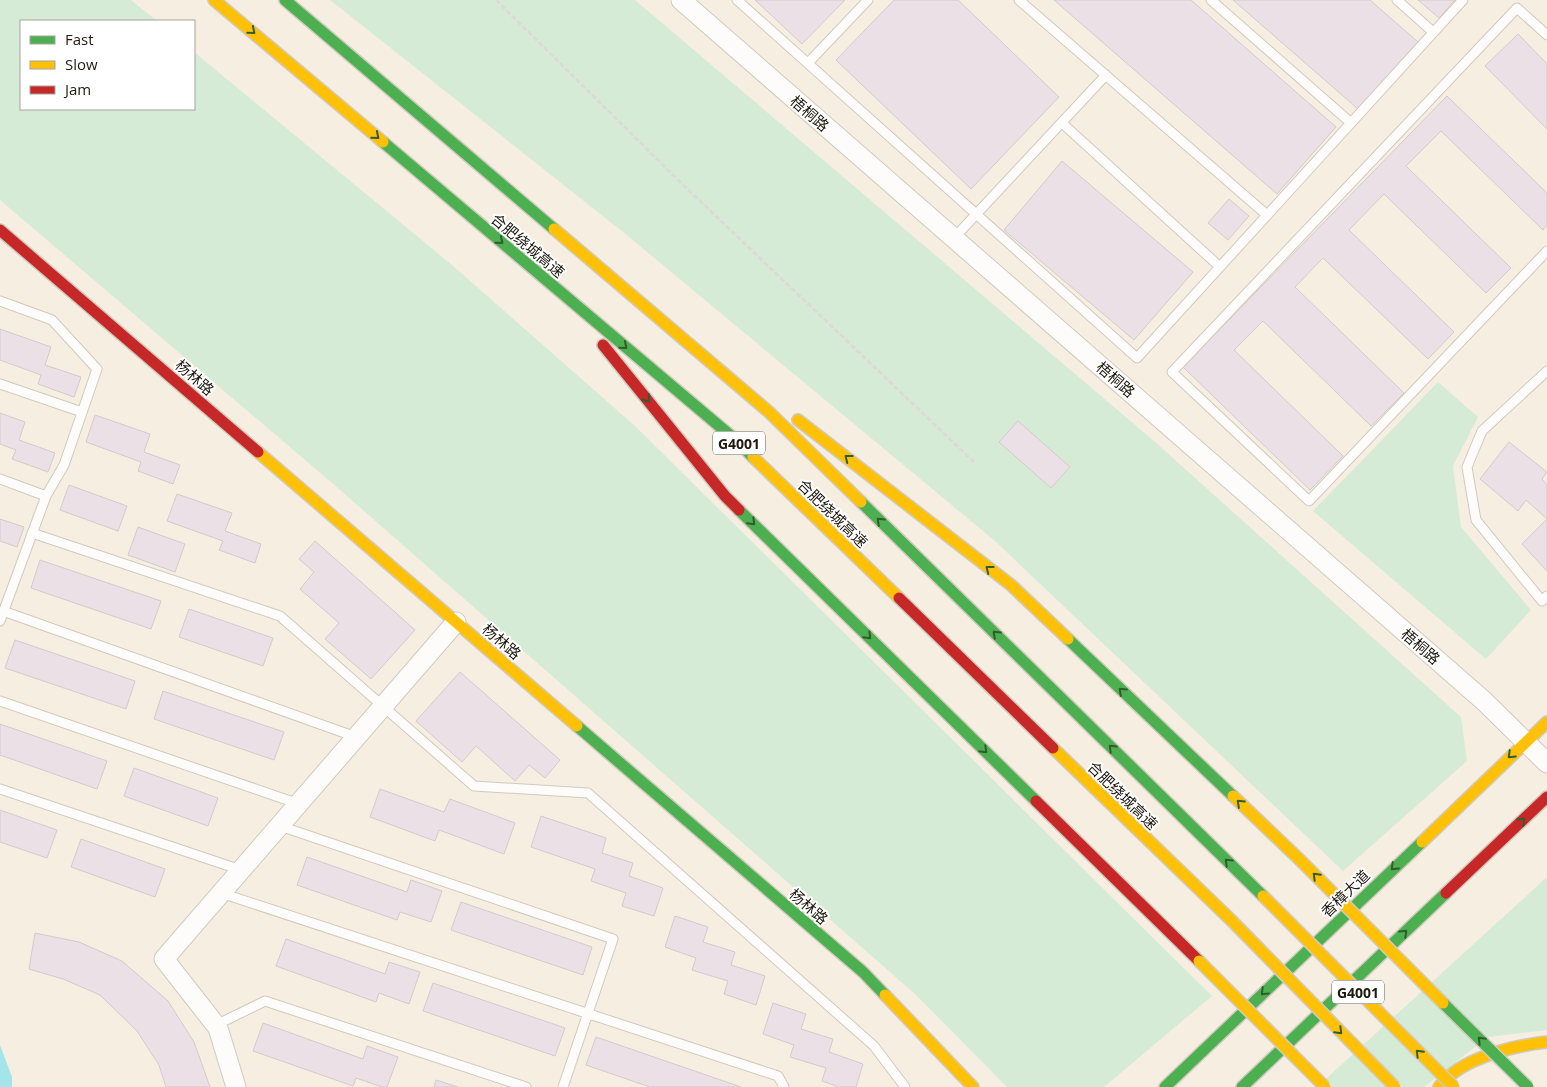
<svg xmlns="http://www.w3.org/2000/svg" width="1547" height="1087" viewBox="0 0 1547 1087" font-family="'Open Sans','Noto Sans SC',sans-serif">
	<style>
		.green { fill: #d6ebd5 }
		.water { fill: #a4e5ec }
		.building { fill: #eae0e6; stroke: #d2cbcb }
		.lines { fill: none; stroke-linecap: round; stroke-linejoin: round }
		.lane-casing { stroke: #d0cabe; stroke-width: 11 }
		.street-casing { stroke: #d0cabe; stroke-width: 21 }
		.fast-casing { stroke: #d0cabe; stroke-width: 14 }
		.slow-casing { stroke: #d0cabe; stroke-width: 14 }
		.jam-casing { stroke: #d0cabe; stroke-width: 14 }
		.path { stroke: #dcdad6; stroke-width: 3; stroke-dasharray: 5 2.5; stroke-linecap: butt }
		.lane { stroke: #fefcfa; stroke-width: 9 }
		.street { stroke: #fefcfa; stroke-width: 19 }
		.fast { stroke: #4caf50; stroke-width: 11 }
		.slow { stroke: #ffc107; stroke-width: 11 }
		.jam { stroke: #c62828; stroke-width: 11 }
		.fast-bridge-casing { stroke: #cfcbc5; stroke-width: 14; stroke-linecap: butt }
		.slow-bridge-casing { stroke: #cfcbc5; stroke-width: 14; stroke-linecap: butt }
		.fast-bridge { stroke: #4caf50; stroke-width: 11 }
		.slow-bridge { stroke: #ffc107; stroke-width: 11 }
		.oneway { stroke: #335c2c }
		.labels { text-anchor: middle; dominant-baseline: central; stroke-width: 4; stroke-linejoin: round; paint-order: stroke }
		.shield { fill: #fff; stroke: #625e57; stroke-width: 1 }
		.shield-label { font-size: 14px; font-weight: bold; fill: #1f190f }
		.street-label { font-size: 15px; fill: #1f190f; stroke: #fff }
	</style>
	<rect width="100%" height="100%" fill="#f6eee1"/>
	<path class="green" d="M0,0H131L157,21H21V109H194V52L452,265L635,426L1212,996L1104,1087H1007L915,994L339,489L0,200Z
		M330,0H635L1154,441L1461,717L1467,761L1343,871L995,541L623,232Z
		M1438,382L1478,417L1453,466L1461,527L1531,610L1486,659L1313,511Z
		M1547,877V1030L1488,1037L1424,1087H1317Z"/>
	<path class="water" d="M0,1045L12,1077V1087H0Z"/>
	<path class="building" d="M755,0H845L802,44Z
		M894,0H958L1059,97L971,189L836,60Z
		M1054,0H1191L1336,127L1277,194Z
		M1233,0H1370L1418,42L1358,109Z
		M1418,0H1455L1439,18Z
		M1518,34L1547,64V129L1485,66Z
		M1447,96L1547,193V225L1543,230L1441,131L1406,166L1511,268L1486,293L1384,194L1349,230L1454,332L1428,359L1323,258L1295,287L1404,393L1371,426L1263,321L1234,350L1343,456L1310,490L1183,367Z
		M1062,161L1193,272L1134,340L1004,230Z
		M1229,199L1249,216L1228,240L1208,223Z
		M0,329L51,347L45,365L81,377L74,397L38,384L41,375L0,360Z
		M0,413L25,422L19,440L55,453L48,472L12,459L16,450L0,444Z
		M95,415L150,434L144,452L180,465L173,484L138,471L141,462L86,442Z
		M1018,421L1070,467L1051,488L999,442Z
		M1509,442L1547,472L1542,479L1547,485V519L1526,500L1518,511L1480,479Z
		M69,485L127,506L118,531L60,510Z
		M177,494L232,513L225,531L261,544L255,563L219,550L223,541L167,521Z
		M0,519L24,527L17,547L0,541Z
		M1547,519V571L1522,544Z
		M138,527L185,544L175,572L128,555Z
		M315,541L415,630L371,679L325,639L339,623L300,589L314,572L299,559Z
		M40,560L161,601L151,629L31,588Z
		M189,609L273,638L263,666L179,637Z
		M15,640L135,681L126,709L5,668Z
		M460,672L560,760L545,778L529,765L515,781L476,746L462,762L416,721Z
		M163,691L284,732L274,760L154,719Z
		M0,724L107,761L97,789L0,755Z
		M134,768L218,798L208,826L124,796Z
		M380,789L444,812L450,799L515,823L504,854L439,830L435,841L370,817Z
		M0,810L57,830L47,858L0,842Z
		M541,816L606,838L602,853L633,863L629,876L663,888L654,916L622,906L626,893L591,881L595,869L531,847Z
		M81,839L165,869L155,897L71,867Z
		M307,857L407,892L411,880L442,891L431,922L400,912L397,920L297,885Z
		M461,902L592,947L583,975L451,930Z
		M675,916L708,927L703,942L735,952L731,965L765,976L756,1005L724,994L728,981L692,970L696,958L665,947Z
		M35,933L79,942L122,961L168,1001L194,1042L210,1087H166L159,1065L137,1031L100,995L63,979L29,969Z
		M286,939L385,974L389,962L420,972L409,1004L379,993L376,1002L276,966Z
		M433,983L565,1028L555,1056L423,1011Z
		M773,1003L806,1014L801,1029L833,1039L829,1052L863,1064L856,1087H839L822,1081L826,1068L790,1057L794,1045L763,1034Z
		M263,1023L363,1059L367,1046L398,1057L387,1087H382L356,1078L353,1086L253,1051Z
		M596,1037L741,1087H650L586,1065Z
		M436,1080L458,1087H434Z"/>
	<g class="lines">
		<defs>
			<path id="lane" d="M737,0L1137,358L1463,0
				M1019,0L1267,215
				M1211,0L1351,123
				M1397,0L1433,32
				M1547,35L1517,8L1172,372L1309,501L1547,251
				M808,63L868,0
				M1062,123L1220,267
				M954,238L1106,75
				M0,301L52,320L97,369L64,465L46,496
				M1547,371L1482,431L1467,467L1476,520L1542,601L1547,596
				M0,384L82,412
				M0,479L46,496L0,621
				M32,533L280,616L474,786L588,793L874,1046L905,1087
				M3,611L356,737
				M0,701L299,804
				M0,789L241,870
				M280,826L613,939L563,1087
				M221,893L778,1076L784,1087
				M216,1025L265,1001L526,1087"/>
			<path id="street" d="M681,0L1484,701L1547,763
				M236,1087L218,1028L164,959L456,622"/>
			<path id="fast" d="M285,0L554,229
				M383,142L737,441L753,457
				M861,502L1263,896
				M739,510L1036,801
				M1068,639L1233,796
				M577,726L863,972L885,995
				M1165,1087L1422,842
				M1242,1087L1446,893"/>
			<path id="slow" d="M214,0L383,142
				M554,229L769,412L861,502
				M798,420L1011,585L1068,639
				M258,452L577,726
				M753,457L899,598
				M1053,748L1232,921
				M1233,796L1300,860
				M1422,842L1547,722
				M885,995L973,1087
				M1439,1087C1460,1058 1513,1046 1547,1042"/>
			<path id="jam" d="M0,230L258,452
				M603,345L725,496L739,510
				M899,598L1053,748
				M1036,801L1199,961
				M1446,893L1547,797"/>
		</defs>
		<use href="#lane" class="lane-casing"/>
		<use href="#street" class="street-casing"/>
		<use href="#fast" class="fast-casing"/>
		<use href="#slow" class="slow-casing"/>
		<use href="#jam" class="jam-casing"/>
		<path class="path" d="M496,0L678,180L974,462"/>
		<use href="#lane" class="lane"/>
		<use href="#street" class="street"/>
		<use href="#fast" class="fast"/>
		<use href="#slow" class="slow"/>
		<use href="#jam" class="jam"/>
		<defs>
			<path id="fast-bridge" d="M1443,1003L1528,1087"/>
			<path id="slow-bridge" d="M1300,860L1443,1003
				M1263,896L1454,1087
				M1232,921L1395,1087
				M1199,961L1325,1087"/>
		</defs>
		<use href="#fast-bridge" class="fast-bridge-casing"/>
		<use href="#slow-bridge" class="slow-bridge-casing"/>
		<use href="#fast-bridge" class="fast-bridge"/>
		<use href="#slow-bridge" class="slow-bridge"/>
	</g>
	<defs><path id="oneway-chevron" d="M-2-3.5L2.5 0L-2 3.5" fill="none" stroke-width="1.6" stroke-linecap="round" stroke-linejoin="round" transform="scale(1.25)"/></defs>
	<g class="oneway">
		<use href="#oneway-chevron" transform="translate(252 31) rotate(40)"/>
		<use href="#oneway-chevron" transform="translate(376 136) rotate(40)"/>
		<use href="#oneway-chevron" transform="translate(500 241) rotate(40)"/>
		<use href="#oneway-chevron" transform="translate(624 346) rotate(40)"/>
		<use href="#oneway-chevron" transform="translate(647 399) rotate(51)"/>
		<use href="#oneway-chevron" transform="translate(848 458) rotate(-142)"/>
		<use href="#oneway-chevron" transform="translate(880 521) rotate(-136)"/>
		<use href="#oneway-chevron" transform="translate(752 522) rotate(45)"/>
		<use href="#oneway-chevron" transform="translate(989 569) rotate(-142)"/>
		<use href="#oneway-chevron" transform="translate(996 634) rotate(-136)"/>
		<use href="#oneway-chevron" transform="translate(868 636) rotate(45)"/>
		<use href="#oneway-chevron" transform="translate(1122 691) rotate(-137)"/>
		<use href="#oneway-chevron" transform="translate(1112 748) rotate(-136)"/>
		<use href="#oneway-chevron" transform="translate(984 750) rotate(45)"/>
		<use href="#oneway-chevron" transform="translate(1511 755) rotate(136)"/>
		<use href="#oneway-chevron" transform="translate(1240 803) rotate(-137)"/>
		<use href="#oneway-chevron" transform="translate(1522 821) rotate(-44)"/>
		<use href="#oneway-chevron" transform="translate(1228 862) rotate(-136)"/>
		<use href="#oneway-chevron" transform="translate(1394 867) rotate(136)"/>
		<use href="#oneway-chevron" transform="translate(1316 876) rotate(-135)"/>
		<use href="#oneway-chevron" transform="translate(1404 933) rotate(-44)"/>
		<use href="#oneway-chevron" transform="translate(1264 992) rotate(136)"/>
		<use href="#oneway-chevron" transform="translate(1339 1031) rotate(45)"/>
		<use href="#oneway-chevron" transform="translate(1481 1040) rotate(-135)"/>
		<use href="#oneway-chevron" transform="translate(1419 1053) rotate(-135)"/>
	</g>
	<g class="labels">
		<g class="shield">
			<rect x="713" y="431.5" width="52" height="23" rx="4"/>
			<rect x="1332" y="980.5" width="52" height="23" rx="4"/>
		</g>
		<g class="shield-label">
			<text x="739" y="443">G4001</text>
			<text x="1358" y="992">G4001</text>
		</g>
		<g class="street-label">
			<text transform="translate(810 113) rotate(41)">梧桐路</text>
			<text transform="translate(528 245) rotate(40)">合肥绕城高速</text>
			<text transform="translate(195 377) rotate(41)">杨林路</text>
			<text transform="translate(1116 379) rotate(41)">梧桐路</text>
			<text transform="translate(833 513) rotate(44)">合肥绕城高速</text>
			<text transform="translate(502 641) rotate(41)">杨林路</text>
			<text transform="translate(1421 646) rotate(41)">梧桐路</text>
			<text transform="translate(1123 795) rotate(44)">合肥绕城高速</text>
			<text transform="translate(1345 893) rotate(-44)">香樟大道</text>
			<text transform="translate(809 906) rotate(41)">杨林路</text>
		</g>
	</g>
	<rect x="20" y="20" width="175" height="90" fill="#ffffff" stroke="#a5a39f"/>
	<rect x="30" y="36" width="25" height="8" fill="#4caf50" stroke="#a5a39f"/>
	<text x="65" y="45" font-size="15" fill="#1f190f">Fast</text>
	<rect x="30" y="61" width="25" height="8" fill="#ffc107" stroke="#a5a39f"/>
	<text x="65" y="70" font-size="15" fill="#1f190f">Slow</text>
	<rect x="30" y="86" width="25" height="8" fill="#c62828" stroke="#a5a39f"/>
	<text x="65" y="95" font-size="15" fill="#1f190f">Jam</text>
</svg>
